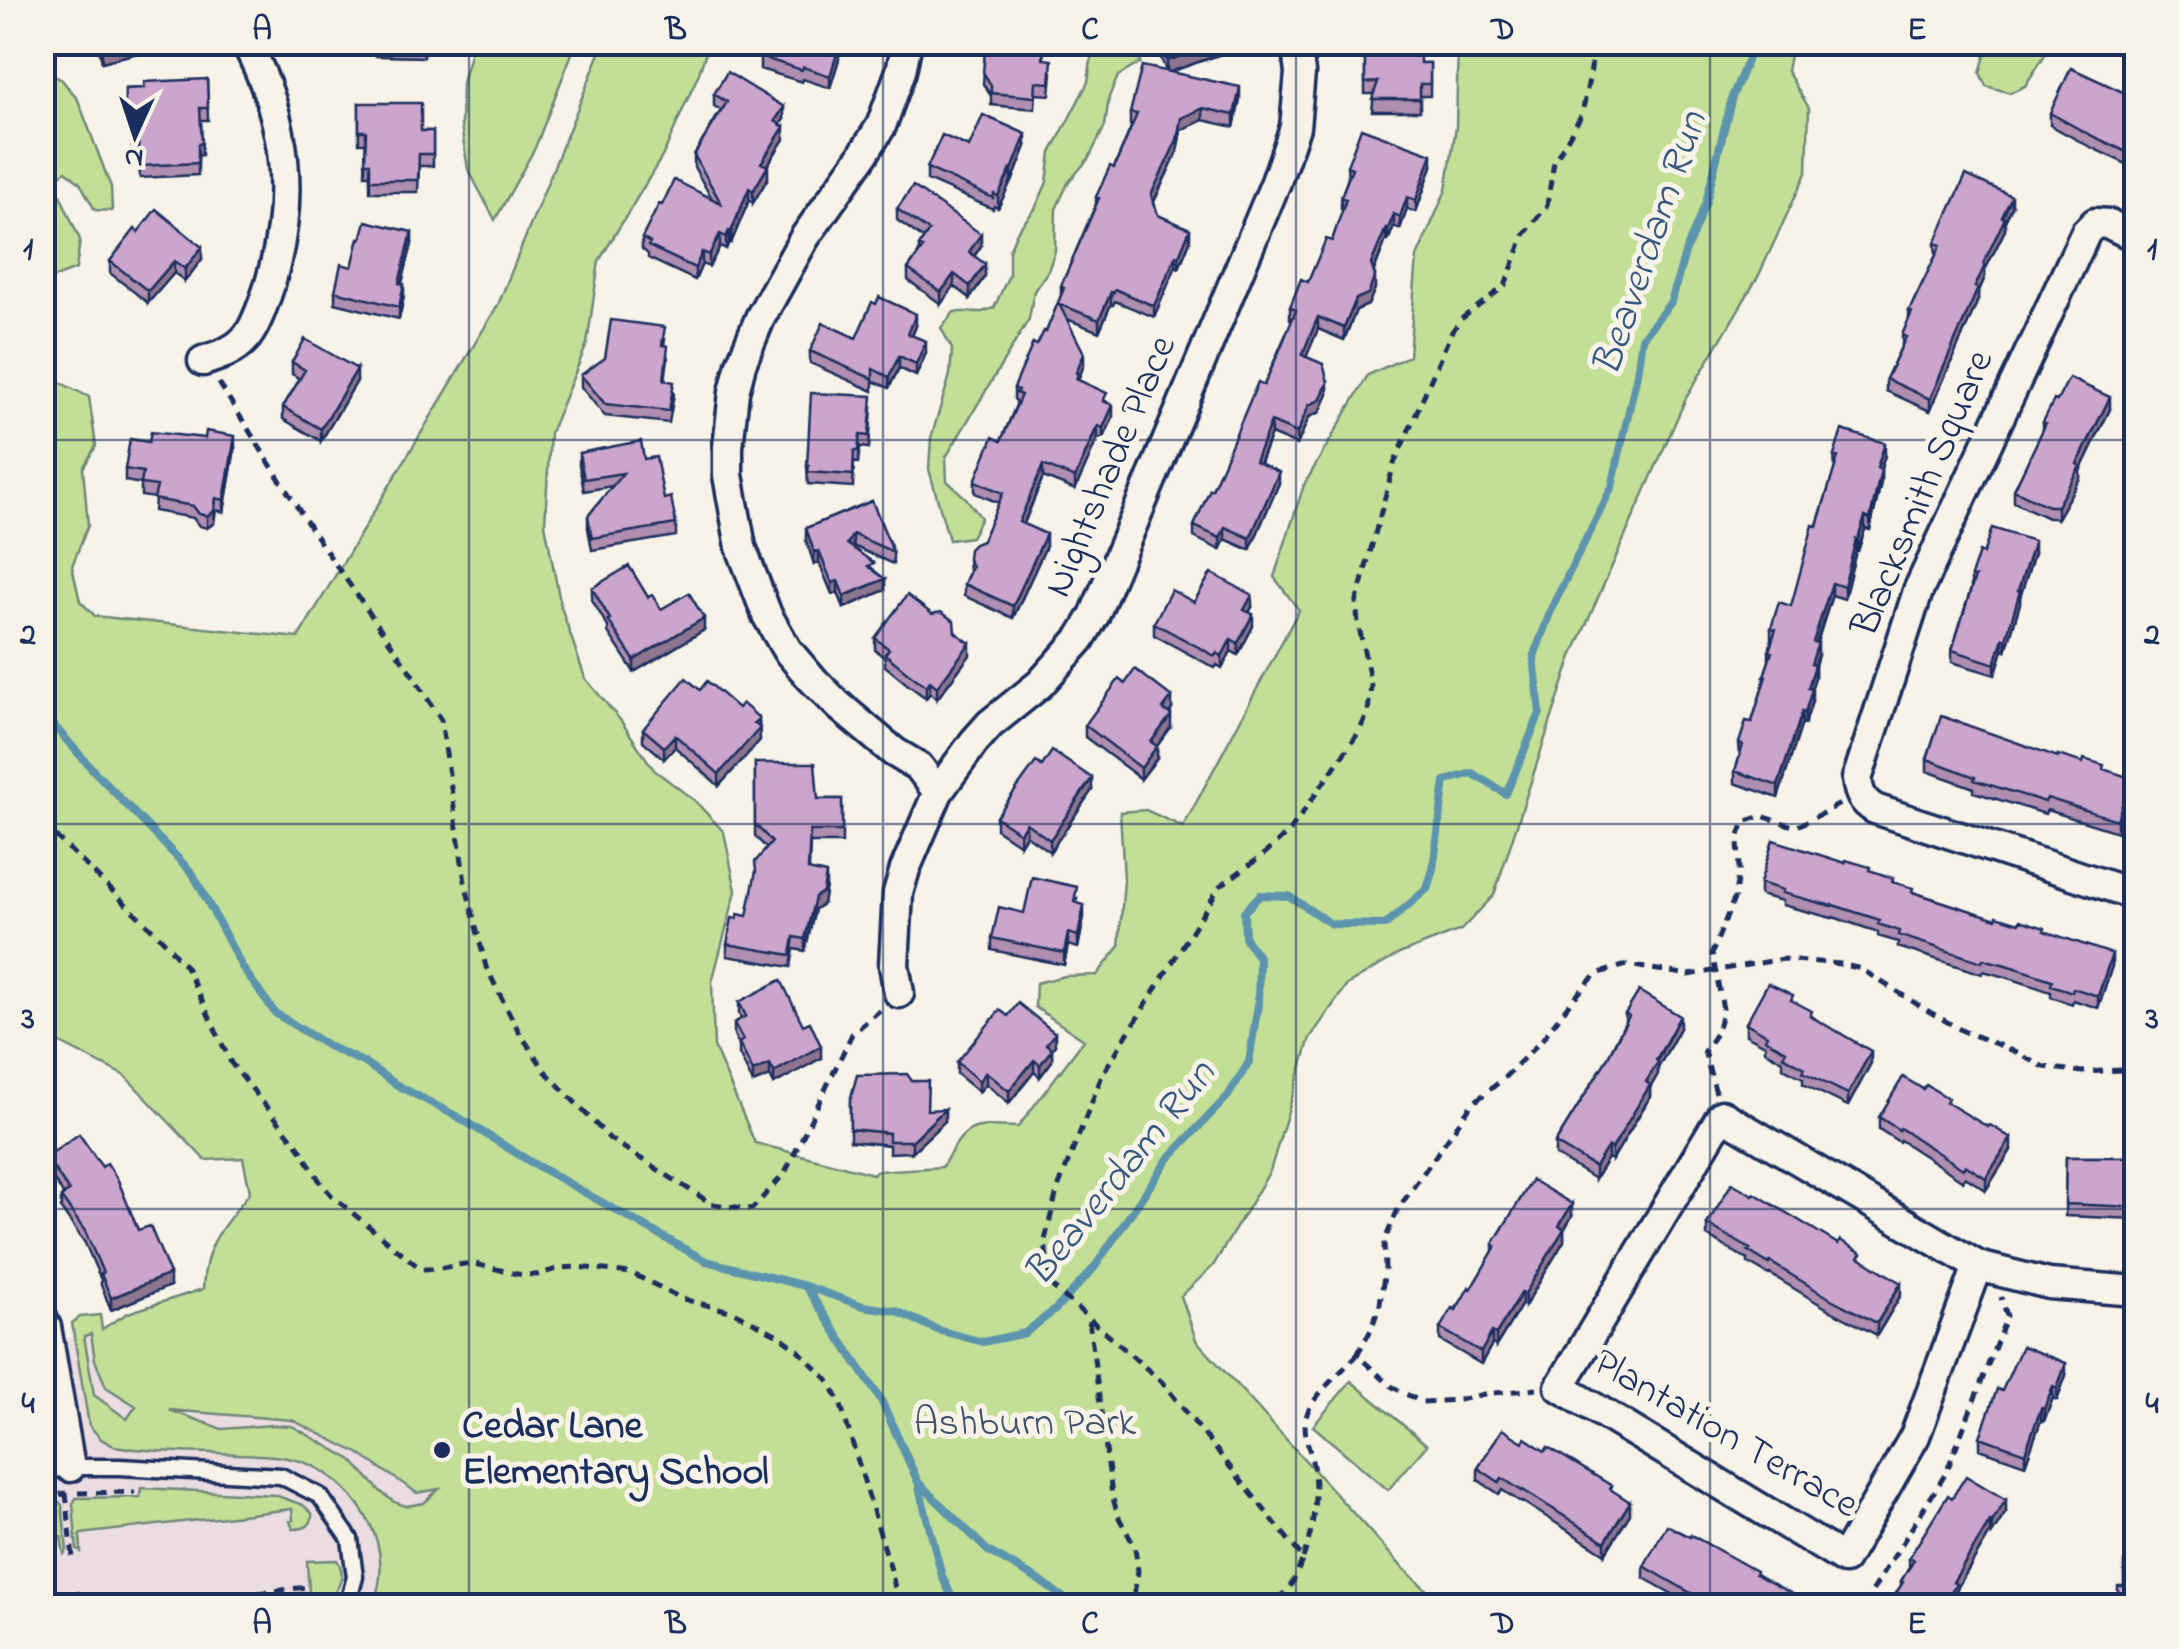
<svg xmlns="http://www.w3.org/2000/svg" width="2179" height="1649" viewBox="0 0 2179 1649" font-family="'Indie Flower',sans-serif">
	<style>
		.built { fill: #eadce0 }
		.green { fill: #c3df96; stroke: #6f877a; stroke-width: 2.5; fill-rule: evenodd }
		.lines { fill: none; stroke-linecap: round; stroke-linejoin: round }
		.stream { stroke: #5c94ad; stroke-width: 8 }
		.lane-casing { stroke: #1b2f5e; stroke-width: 21 }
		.street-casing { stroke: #1b2f5e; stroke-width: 35 }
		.path { stroke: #1b2f5e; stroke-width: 5; stroke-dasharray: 10 8; stroke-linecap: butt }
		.lane { stroke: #f7f3e8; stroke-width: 14 }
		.street { stroke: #f7f3e8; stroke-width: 28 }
		.wall { fill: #af8eaf; stroke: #1b2f5e; stroke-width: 2.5 }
		.shaded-wall { fill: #8e748f; stroke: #1b2f5e; stroke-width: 2.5 }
		.building { fill: #cba5cc; stroke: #1b2f5e; stroke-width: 2.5 }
		.grid { fill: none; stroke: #1b2f5e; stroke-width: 2.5; stroke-opacity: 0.55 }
		.poi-dot { fill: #1b2f5e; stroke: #f7f3e8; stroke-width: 4 }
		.labels { text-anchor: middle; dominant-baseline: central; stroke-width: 10; stroke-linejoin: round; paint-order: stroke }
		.street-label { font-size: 40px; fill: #1b2f5e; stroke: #f7f3e8 }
		.park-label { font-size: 40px; fill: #3d5269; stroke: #f7f3e8 }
		.poi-label { font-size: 40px; font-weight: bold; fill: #1b2f5e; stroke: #f7f3e8; text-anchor: start }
		.water-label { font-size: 42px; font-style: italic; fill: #36597f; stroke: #f7f3e8 }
		.neatline { fill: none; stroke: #1b2f5e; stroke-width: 4 }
		.grid-label { font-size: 32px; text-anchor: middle; font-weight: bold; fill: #1b2f5e }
	</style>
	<rect width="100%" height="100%" fill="#f7f3e8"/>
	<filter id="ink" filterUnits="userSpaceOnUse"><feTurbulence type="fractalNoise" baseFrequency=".01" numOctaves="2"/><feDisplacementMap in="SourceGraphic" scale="20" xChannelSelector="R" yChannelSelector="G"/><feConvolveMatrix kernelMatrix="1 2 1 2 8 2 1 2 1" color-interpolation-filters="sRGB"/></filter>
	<g filter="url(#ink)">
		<path class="built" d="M592,1280L883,1606H43L42,1341Z"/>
		<path class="green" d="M473,43H576L535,148L495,220L468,169L461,126L462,83Z
			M604,43H709L699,73L663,155L599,261L587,344L550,433L545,524L561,607L585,678L621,721L654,770L694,800L724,832L736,891L712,982L714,1047L755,1143L873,1174L876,1171L942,1167C967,1123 969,1125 1018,1127L1084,1040L1035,1007L1036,983L1065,976L1097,975L1119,947L1124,879L1120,812L1146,810L1183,827L1299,610L1274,577L1304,485L1368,375L1409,356L1417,257L1446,190L1456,127L1458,43H1796L1792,44L1787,71L1809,108L1807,171L1759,275L1686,398L1571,659L1494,895L1461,930L1399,954L1347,985L1310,1038L1270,1171L1213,1266L1181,1296L1196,1340L1403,1568L1444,1606H379L374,1601C384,1577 382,1549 371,1526C358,1499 335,1474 306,1463C284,1455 260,1455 238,1454C197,1452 155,1453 114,1446L101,1439L89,1425L72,1323L80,1317L100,1315L102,1329L128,1313L203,1289C205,1242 223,1228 250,1192L243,1158L205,1160L125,1076L43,1034V384L59,382L89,397L96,446L83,468L88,525L72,566L80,601L95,616L298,638L498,305ZM91,1334L95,1360L106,1387L136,1406L127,1419L94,1395L84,1336ZM169,1410L292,1420L358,1453L417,1493L439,1489L424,1503L406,1506L394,1502L381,1492L352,1460L292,1426L272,1425L222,1429Z
			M1093,43H1141L1140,63L1118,76L1109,97L1105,126L1089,158L1068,183L1056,209L1055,251L1048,271L1034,291L1029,319L946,457L947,481L966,498L981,518L971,537L949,540L929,469L931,438L950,375L952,349L941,328L954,312H982L994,308L1009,275V250L1018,230L1035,209L1047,182L1051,153L1088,82Z
			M1983,43H2041L2046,53L2025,86L2010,93L1986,86L1980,73L1986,52Z
			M43,70L62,80L78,100L111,187L112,211L95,210L80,183L66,171L53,179L80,240L76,269L48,280L42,279Z
			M1351,1381L1427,1445L1388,1490L1313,1426Z
			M141,1488L275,1495L303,1505L312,1513C313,1526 305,1529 293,1529L290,1521L293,1520L292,1509L80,1534L81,1552L77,1550L73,1504L76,1498L140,1497Z
			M58,1501L62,1505L67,1550L64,1554L61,1537L43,1539V1503Z
			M337,1560C349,1577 335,1597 319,1606H188L309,1592L307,1561Z"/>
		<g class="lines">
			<path class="stream" d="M42,712L94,771L193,874L242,967L275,1013L328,1046L365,1063L397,1085L458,1117L534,1164L706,1261L805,1286L863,1306L896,1311L938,1330L983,1342L1025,1333L1056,1309L1094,1268L1168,1159L1228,1096L1249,1062L1258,1004L1259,958L1245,938L1244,912L1260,895L1289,896L1331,924L1385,925L1427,889L1433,869L1445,781L1472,773L1506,794L1540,713L1534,656L1553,605L1612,487L1637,374L1642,338L1671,302L1685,253L1706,202L1732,97L1755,42
				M805,1286L881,1400L918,1482L988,1551L1040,1581L1075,1606
				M919,1487L942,1576L956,1606"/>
			<defs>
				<path id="lane" d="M42,1472L70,1467H120L281,1476L320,1496L350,1539L355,1577L347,1606"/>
				<path id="street" d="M907,42L901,71L881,126L861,158L805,237L760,318L741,364L734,392L728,447V475L741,547L767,615L787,650L810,677L838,705L894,752L919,767L938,792
					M2136,237L2109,224L2095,223L2086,232L1918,591L1857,779C1859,794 1862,801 1875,809L2136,895
					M203,361C217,356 233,352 244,340C255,330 265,299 270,284C295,199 288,121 246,42
					M899,993L894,965L898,893L905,869L938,792L974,742L990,724L1040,684L1080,639L1094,616L1276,182L1295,127L1300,73L1296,42
					M1722,1115L1978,1266L1915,1436L1844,1559L1560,1387Z
					M1978,1266L2049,1284L2136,1291
					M42,1318L46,1327L70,1467"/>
			</defs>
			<use href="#lane" class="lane-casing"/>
			<use href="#street" class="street-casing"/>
			<path class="path" d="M219,383L313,532L412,674L441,720L465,882L486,967L519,1032L546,1072L610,1139L712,1204L752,1209L785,1173L852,1034L880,1010
				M42,823L163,940L186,967L231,1063L299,1147L321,1183L333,1197L421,1269H435L471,1263L517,1274L537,1275L560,1268L578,1267L631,1273L683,1299L734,1312L778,1335L796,1348L828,1380L840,1402L891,1570L899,1606
				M1716,1093L1704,1051L1717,1032L1723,1009L1712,953L1734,899L1739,870L1738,838L1744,822L1762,816L1796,827L1840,804
				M1089,1321L1112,1495L1118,1516L1135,1547L1138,1571L1132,1606
				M1357,1355L1371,1330L1380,1304L1385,1269L1384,1242L1398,1209L1472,1104L1503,1079L1541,1041L1569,1004L1596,974L1627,965L1689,975L1783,959L1841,964L1861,969L1923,1008L1963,1031L2004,1047L2044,1067L2082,1072L2121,1070L2136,1072
				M66,1493L73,1558
				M78,1493L135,1492
				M42,1498L67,1493
				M1303,1558C1313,1531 1317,1501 1314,1472C1312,1454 1302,1434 1306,1417C1312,1395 1342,1372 1357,1355L1391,1386L1421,1402L1459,1400L1484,1394L1537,1389
				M77,1591L79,1606
				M151,1606L307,1587
				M1152,1606L1162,1603L1256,1604C1288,1600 1292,1586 1303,1558L1162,1382L1053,1287L1048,1270L1045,1240L1057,1191L1103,1073L1220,886L1262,856L1290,831L1359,732L1368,712L1371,685L1358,622L1356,604L1394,464L1451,333L1461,319L1505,286L1524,235L1547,205L1554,162L1582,114L1591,69L1593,42
				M1863,1606L1946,1473L2007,1316L2001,1297"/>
			<use href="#lane" class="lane"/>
			<use href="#street" class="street"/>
		</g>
		<path class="wall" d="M97,42H149V50L102,62Z
			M376,42H424V57L376,56Z
			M755,42H827L839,59L830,88L803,79L802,82L760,69V59L755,47Z
			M986,42H1043L1044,59L1052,72L1050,95L1036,94L1035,109L991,105V96L983,84Z
			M1155,42H1239L1238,43V48L1170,72L1240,99L1234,127L1203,120L1181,130L1177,152L1154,202L1158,215L1190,241L1179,268L1176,266L1154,317L1115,301L1113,305L1111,304L1099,332L1067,319L1084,365L1078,380L1107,402L1113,417L1103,440L1098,438L1096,440L1075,490L1043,477L1024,524L1046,546L1013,618L964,596V584L969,572L968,559L982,541L999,503L975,493V481L1001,441L1016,405V401L1014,399V388L1046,332L1061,296V286L1096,204V197L1114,168L1132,125H1130V113L1166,71Z
			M1365,42L1420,63H1430V96H1420V111H1372L1374,94H1365Z
			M207,79L208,120H201L202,155L198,156V175L140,178L138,153H132V123L125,117V89L144,88Z
			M714,94L784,119L780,124L784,139L767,166L768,178L753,203L749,200L731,243L729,242L726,249L720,246L709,267L702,264L695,280L648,258V254L642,249V238L662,205L712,199L694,167V155L721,110L714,106Z
			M2136,98L2135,168L2090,147L2050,125V113Z
			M359,103L421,131H433V166H419L418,192H370V175H365L366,143H359Z
			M1026,146L1012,182L1011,181L998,208L994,206L993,209L927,180V168L969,147Z
			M1347,166H1432L1416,212L1407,209L1400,229L1394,226L1388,241L1386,240L1374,271L1375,288L1368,305L1356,310L1344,340L1318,329L1306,357L1328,394L1320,412L1309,417L1297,445L1271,434L1260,463L1279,483L1250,550L1225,539L1220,550L1194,537V526L1264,385L1292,320L1290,319V307L1308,282L1332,241L1343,210L1341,209V197L1348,178Z
			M2012,207L2005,221V230L1985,270V277L1978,293V300L1930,411L1886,391V379L1902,345V335L1909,320V311L1936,255L1935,243Z
			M897,209L981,246L974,256L985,276L970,298L954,286L941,304L908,280V269L919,253V246L924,239L897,220Z
			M138,232L202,259L185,281L174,273L148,303L110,273V261Z
			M412,244L402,283L404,296L399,319L335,303V291L352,267Z
			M2136,315V343L2130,340V328Z
			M916,326L912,336L926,353L916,376L899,368L889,388L873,381V391L810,363V351L856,338Z
			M665,339L664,346L668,358L665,381L674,394L669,423L605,416L581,387V375Z
			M292,362L357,381L321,441L283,419V407L300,379L292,374Z
			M2057,401L2110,409L2080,471V478L2057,518H2048L2014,502V490L2043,430V422Z
			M872,408L869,448L860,447L858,463L854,462L853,487L808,484L807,466Z
			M149,442L235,448L224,512L216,510L214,523L207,528L199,526L193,518L154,511L155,498L141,496V484L125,481V469Z
			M579,453L644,459L676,524V536L592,550L588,528V516L612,486L584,491L579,465Z
			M1885,455L1881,469V482L1870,530L1865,529L1858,551H1856L1844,599L1832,595L1817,643L1818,655L1815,665V677L1811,689L1812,701L1805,724L1802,723L1778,798L1735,783V771L1740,756L1739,743L1752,722L1764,682V676L1769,662V651L1772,640H1771V628L1791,606L1835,468L1834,456Z
			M872,501L893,552V564L853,546L852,548L874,570L885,590L844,608L838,593L832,594L819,562L814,564L806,540V528Z
			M2034,553L2020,597V603L2006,651L2003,650L1995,675L1952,662V650L1971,588V576L1983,554Z
			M592,588L648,597L661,609L704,630L634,672L608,632V627L592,600Z
			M1194,602L1252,607L1249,612L1253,626L1238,655L1231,651L1222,668L1217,665L1215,668L1154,635V623Z
			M955,632L970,655L937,699L930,693L926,698L907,684L885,666V658L875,650V638Z
			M1125,684L1172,709L1169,713L1171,727L1157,746V758L1141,779L1085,737V725Z
			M700,690L759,727L760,740L719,786L675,747L664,759L643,741V729Z
			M2058,757L2104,770L2131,790L2117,832L2047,810L2045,814L1974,792V788L1927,771V759Z
			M755,763L818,799H842V843H810L809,870L826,885L823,904L815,909L805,951L794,949L791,967L727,956V944L737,919L747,916L767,849L755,836Z
			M1042,766L1092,790L1050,852L1026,835L1020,845L996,829V817Z
			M1870,870L1913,892L1996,919L2045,932L2112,966L2098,1008L2073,1000L2072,1004L2051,997V992L2006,977L1983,971L1982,974L1898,947V942L1878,936V932L1833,917L1832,918L1782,905V901L1760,895V883Z
			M1077,898L1076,903L1084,917L1078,948L1068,945L1064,965L992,950V938L1024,913Z
			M1793,1001L1871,1063L1848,1106L1803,1084V1078L1783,1068V1061L1765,1051V1045L1746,1035V1023Z
			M739,1002L803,1025L821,1058L774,1084L770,1076L753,1083L739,1054V1045L734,1035V1023L741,1019L739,1014Z
			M1625,1014L1680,1028L1658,1068V1074L1650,1088V1097L1612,1160L1608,1158L1595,1179L1555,1155V1143L1606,1061L1625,1022Z
			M1008,1016L1055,1045L1052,1049V1061L1040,1077L1034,1072L1009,1103L986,1084L979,1092L957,1074V1062Z
			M850,1101L927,1110L945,1121L912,1152L889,1153V1145L850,1141Z
			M1948,1104L2011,1150L1986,1190L1965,1177L1963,1181L1900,1140L1899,1142L1879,1129V1117Z
			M46,1157L138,1230L170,1286L111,1310L101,1285V1280L85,1243L61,1209V1197L64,1195L46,1169Z
			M2066,1157H2136V1219L2065,1216Z
			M1572,1216L1564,1230V1241L1525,1306L1522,1304L1496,1346L1492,1344L1481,1364L1440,1340V1328L1471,1289L1493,1252V1244Z
			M1707,1224L1862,1259L1901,1295L1877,1335L1831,1311L1770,1274L1769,1275L1748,1263V1260L1707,1236Z
			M2066,1375L2057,1400L2053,1398L2044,1421L2041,1420L2025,1465L1980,1449V1437L2002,1391Z
			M1523,1442L1545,1451L1612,1490L1630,1514L1605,1554L1523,1502L1522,1503L1502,1490L1499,1494L1478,1480V1468Z
			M1952,1498L2006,1512L1992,1534L1990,1533L1956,1590V1596L1901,1585V1581L1909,1568V1558Z
			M1644,1566L1756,1574L1805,1606H1694L1644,1578Z"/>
		<path class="shaded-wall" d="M131,42H149V50L102,62V50Z
			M1220,42H1239L1238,43V48L1167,73V61Z
			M839,47V59L830,88V76Z
			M1240,87V99L1234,127V115Z
			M784,107V119L775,133V121Z
			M1203,108V120L1181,130L1177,152L1151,207V195L1181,118Z
			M784,127V139L761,175V163Z
			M1026,134V146L1012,182V170Z
			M1432,154V166L1416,212V200Z
			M768,166V178L753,203V191Z
			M1011,169V181L998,208V196Z
			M749,188V200L731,243V232Z
			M2012,196V207L2005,221V230L1985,270V277L1978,293V300L1930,411V399L1975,287L1983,264Z
			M1407,197V209L1400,229V217Z
			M1394,214V226L1388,241V229Z
			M1386,228V240L1371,276V264Z
			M1190,229V241L1179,268V256Z
			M729,231V242L726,249V237Z
			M412,232V244L399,294V283Z
			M720,234V246L709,267V255Z
			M981,234V246L969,264V252Z
			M202,247V259L185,281V269Z
			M702,252V264L695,280V268Z
			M1176,255V266L1154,317V306Z
			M174,261V273L148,303V291Z
			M985,264V276L970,298V286Z
			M954,274V286L941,304V292Z
			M1375,276V288L1368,305L1356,310L1344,340V328L1356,299Z
			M404,284V296L399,319V307Z
			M1111,292V304L1099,332V320Z
			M916,314V326L908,346V334Z
			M1318,317V329L1302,367V355Z
			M926,341V353L916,376V364Z
			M1084,353V365L1078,379V386L1076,391V373Z
			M899,356V368L889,388V377Z
			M357,369V381L321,441V429Z
			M1328,382V394L1320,412L1309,417L1297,445V433L1309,405Z
			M2110,397V409L2080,471V478L2057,518V506Z
			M1113,405V417L1103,440V428Z
			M1271,422V434L1255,473V461Z
			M1098,426V438L1075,490V478Z
			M235,436V448L224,512V500Z
			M1885,443V455L1877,480V468Z
			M1043,465V477L1019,534V522Z
			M1881,470V482L1870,530V519Z
			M1279,472V483L1250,550V538Z
			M216,498L214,523L207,528V516Z
			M1865,517V529L1858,551V539Z
			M1225,527V539L1220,550V538Z
			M853,534V546L847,556V544Z
			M1046,534V546L1013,618V606Z
			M1856,539V551L1844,599V587Z
			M2034,541V553L2020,597V603L2006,651V639L2018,591Z
			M819,551V562L814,564V552Z
			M885,579V590L844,608V596Z
			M838,581V593L832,594V583Z
			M1832,583V595L1813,653V642Z
			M1252,595V607L1244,621V610Z
			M1253,614V626L1238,655V643Z
			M704,618V630L634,672V660Z
			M2003,638V650L1995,675V664Z
			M1231,639V651L1222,668V656Z
			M970,643V655L937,699V687Z
			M1818,643V655L1811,676V664Z
			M1815,665V677L1808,700V688Z
			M930,681V693L926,698V686Z
			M1812,689V701L1805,724V713Z
			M1172,697V709L1163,721V709Z
			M1802,712V723L1778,798V786Z
			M1171,715V727L1151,754V742Z
			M759,718L760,740L719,786V774Z
			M675,735V747L664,759V747Z
			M1157,746V758L1141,779V768Z
			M1092,778V790L1050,852V840Z
			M2131,778V790L2117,832V820Z
			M1026,823V835L1020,845V833Z
			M826,874V885L823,904L815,909L805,951V939L815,897Z
			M1084,905V917L1078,948V936Z
			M1068,933V945L1064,965V953Z
			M2112,954V966L2098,1008V996Z
			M1680,1016V1028L1658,1068V1074L1650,1088V1097L1612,1160V1149Z
			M1055,1033V1045L1046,1056V1044Z
			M821,1046V1058L774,1084V1072Z
			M1052,1049V1061L1040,1077V1065Z
			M1871,1051V1063L1848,1106V1094Z
			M1034,1060V1072L1009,1103V1091Z
			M770,1064V1076L753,1083V1071Z
			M986,1072V1084L979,1092V1081Z
			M945,1109V1121L912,1152V1141Z
			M2011,1138V1150L1986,1190V1178Z
			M1608,1146V1158L1595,1179V1167Z
			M1572,1204V1216L1564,1230V1241L1525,1306V1294L1559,1226Z
			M170,1274V1286L111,1310V1298Z
			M1901,1283V1295L1877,1335V1323Z
			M1522,1292V1304L1496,1346V1334Z
			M1492,1332V1344L1481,1364V1352Z
			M2066,1363V1375L2057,1400V1388Z
			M2053,1386V1398L2044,1421V1409Z
			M2041,1408V1420L2025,1465V1453Z
			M2006,1500V1512L1992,1534V1522Z
			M1630,1502V1514L1605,1554V1542Z
			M1990,1521V1533L1956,1590V1596L1949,1606H1942L1953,1582Z"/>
		<path class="building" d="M100,42H131L102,50Z
			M376,42H424V45L376,44Z
			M758,42H824L839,47L830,76L803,67L802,70L760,57L762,51Z
			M986,42H1043L1042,45L1044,44L1043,59L1052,60L1050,83L1036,82L1035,97L991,93V85L983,72Z
			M1160,42H1220L1167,61Z
			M1365,42H1420V63H1430V84H1420V99H1372L1378,82L1365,83Z
			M1142,66L1240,87L1234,115L1203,108L1181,118L1177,140L1151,195L1158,215L1190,229L1179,256L1176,255L1154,306L1115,289L1113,293L1111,292L1099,320L1059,304L1084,353L1076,373L1078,374L1076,379L1107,393L1103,401L1113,405L1103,428L1098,426L1096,429L1075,478L1043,465L1019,522L1046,534L1013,606L964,584L972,566L968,559L969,549L974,544L982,541L1003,493L975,481L993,437L1001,441L1021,395L1016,393L1018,390L1014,388L1033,343L1037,345L1044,331L1046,332L1064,288L1061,286L1099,198L1096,197L1110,166L1114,168L1137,114L1130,113Z
			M2071,68L2136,98L2135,156L2090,135L2050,113Z
			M727,72L784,107L775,121L784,127L761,163L768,166L753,191L749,188L731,232L729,231L726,237L720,234L709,255L702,252L695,268L648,246L650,243L642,238L659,204L662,205L674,180L721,203L694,155L727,102L714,94Z
			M207,79L208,108H200L202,143L198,144V163L140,166L138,141H132V111L125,105V89L144,88V82Z
			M359,103H421V131H433V154H419L418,180H370V163H365L366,131H359Z
			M983,115L1026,134L1012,170L1011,169L998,196L994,194L993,198L927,168L942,135L969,147Z
			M1361,128L1432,154L1416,200L1407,197L1400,217L1394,214L1388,229L1386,228L1371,264L1375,276L1368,294L1356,299L1344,328L1318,317L1302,355L1323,364L1328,382L1320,400L1309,405L1297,433L1271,422L1255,461L1279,472L1250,538L1225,527L1220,538L1194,526L1210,489L1212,490L1258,382L1264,385L1281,347L1296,310L1290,307L1301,279L1308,282L1326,239L1332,241L1346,199L1341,197L1352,168L1347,166Z
			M1966,175L2012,196L2002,217L2005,218L1983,264L1985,265L1975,287L1978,288L1930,399L1886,379L1906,337L1902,335L1912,312L1909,311L1941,245L1935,243Z
			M913,186L981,234L969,252L985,264L970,286L954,274L941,292L908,269L923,248L919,246L929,231L897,209Z
			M156,209L202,247L185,269L174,261L148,291L110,261L135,229L138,232Z
			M366,221L412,232L399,283L404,284L399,307L335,291L341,264L352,267L359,238L361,239Z
			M879,297L916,314L908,334L926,341L916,364L899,356L889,377L873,369V379L810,351L823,323L856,338L872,302L876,304Z
			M2136,315V331L2130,328Z
			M611,320L665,327L662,345L668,346L664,380L674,382L669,411L605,404L581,375L605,358Z
			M305,339L357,369L321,429L283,407L305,370L292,362Z
			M2069,378L2110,397L2077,464L2080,466L2057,506H2048L2014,490L2046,423L2043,422L2054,400L2057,401Z
			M811,393L872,396L869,436L860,435L858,451H854L853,475L808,472L809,466H807Z
			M1842,430L1885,443L1877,468L1881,470L1870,519L1865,517L1858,539H1856L1844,587L1832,583L1813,642L1818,643L1811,664L1815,665L1808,688L1812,689L1805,713L1802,712L1778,786L1735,771L1743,745L1739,743L1746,721L1752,722L1766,676H1764L1772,652L1769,651L1776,629L1771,628L1779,602L1791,606L1813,525L1817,526L1838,457L1834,456Z
			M206,431L235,436L224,500L216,498L214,511L207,516L199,514L193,506L154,499L157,486L141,484L143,472L125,469L130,439L149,442L151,432L205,438Z
			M641,441L644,459L656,457L664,499L671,497L676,524L592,538L588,516L623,473L584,479L579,453Z
			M872,501L893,552L853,534L847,544L874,563L868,566L885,579L844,596L838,581L832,583L819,551L814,552L806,528Z
			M1992,528L2034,541L2018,591H2020L2006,639L2003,638L1995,664L1952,650L1975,577L1971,576L1979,552L1983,554Z
			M629,566L648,597L652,595L661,609L689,593L704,618L634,660L608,620L610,619L592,588Z
			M1211,573L1252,595L1244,610L1253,614L1238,643L1231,639L1222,656L1217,653L1215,656L1154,623L1171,590L1194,602Z
			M907,595L932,614L941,612L954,621L955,632L970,643L937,687L930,681L926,686L907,672L885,654L889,649L875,638Z
			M1135,669L1172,697L1163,709L1171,715L1151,742L1157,746L1141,768L1085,725L1119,679L1125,684Z
			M686,678L700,690L707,681L738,708L742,703L759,718L754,723L760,728L719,774L675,735L664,747L643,729Z
			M1941,716L2058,757V755L2083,763L2084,759L2104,765L2103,769L2131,778L2117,820L2047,798L2045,802L1974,780L1975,777L1927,759Z
			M1052,751L1092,778L1050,840L1026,823L1020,833L996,817L1036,762L1042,766Z
			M755,763H815L818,799H842V831H810L808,870L826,874L823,892L815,897L805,939L794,937L791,955L727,944L732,918L737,919L738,914L747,916L756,871L755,862L772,842L755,824Z
			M1773,840L1845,863L1846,860L1870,867L1869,870L1893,878L1892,882L1913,888L1912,892L1996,919L1997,916L2019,923L2020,920L2045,928L2044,931L2112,954L2098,996L2073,988L2072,992L2051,985L2052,980L2006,965L1983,959L1982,962L1898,935L1899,931L1878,924L1880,920L1833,905L1832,906L1782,893L1783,890L1760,883Z
			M1032,877L1077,887L1074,902L1084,905L1078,936L1068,933L1064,953L992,938L999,907L1024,913Z
			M781,980L803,1025L810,1022L821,1046L774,1072L770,1064L753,1071L739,1043L743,1040L734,1023L746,1016L739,1002Z
			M1768,983L1793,995L1791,1000L1812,1011L1810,1016L1871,1051L1848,1094L1803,1072L1805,1068L1783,1056L1786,1051L1765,1039L1767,1035L1746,1023Z
			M1639,991L1680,1016L1656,1060L1658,1062L1646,1082L1650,1085L1612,1149L1608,1146L1595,1167L1555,1143L1606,1061L1629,1016L1625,1014Z
			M1018,1003L1055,1033L1046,1044L1052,1049L1040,1065L1034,1060L1009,1091L986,1072L979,1081L957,1062L1000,1010L1008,1016Z
			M907,1074L912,1081H928L927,1110L945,1109L912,1141H889V1133L850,1129V1101L857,1075Z
			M1903,1077L1923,1089L1926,1085L1948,1098L1946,1102L1988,1127L1990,1125L2011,1138L1986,1178L1965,1165L1963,1169L1900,1128L1899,1130L1879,1117Z
			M79,1134L102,1167L107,1163L118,1180L138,1230L150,1226L170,1274L111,1298L101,1274L103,1273L85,1231L61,1197L69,1191L46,1157Z
			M2066,1157H2136V1207L2065,1204Z
			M1532,1180L1572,1204L1559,1226L1564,1229L1525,1294L1522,1292L1496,1334L1492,1332L1481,1352L1440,1328L1452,1308L1456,1310L1469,1287L1471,1289L1496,1246L1493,1244Z
			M1732,1183L1753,1195L1754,1193L1838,1244L1840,1240L1862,1253L1859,1257L1901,1283L1877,1323L1831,1299L1770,1262L1769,1264L1748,1251L1750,1249L1707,1224Z
			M2022,1346L2066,1363L2057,1388L2053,1386L2044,1409L2041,1408L2025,1453L1980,1437L1997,1389L2002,1391Z
			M1502,1429L1523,1442L1525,1438L1545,1451L1548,1447L1612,1486L1610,1489L1630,1502L1605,1542L1523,1490L1522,1491L1502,1478L1499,1482L1478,1468Z
			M2132,1440H2136V1606H2118V1586H2124V1562H2129L2130,1489H2133Z
			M1966,1476L2006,1500L1992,1522L1990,1521L1953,1582L1956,1584L1942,1605L1944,1606H1888L1903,1582L1901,1581L1914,1560L1909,1558L1948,1495L1952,1498Z
			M1667,1525L1690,1537L1691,1535L1756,1571L1755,1574L1798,1597L1795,1602L1805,1606H1719L1689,1592L1644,1566Z"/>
	</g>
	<path class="grid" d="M469,42V1606M883,42V1606M1296,42V1606M1710,42V1606M42,440H2136M42,824H2136M42,1209H2136"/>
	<circle class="poi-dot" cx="442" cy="1450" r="10"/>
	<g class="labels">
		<g class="street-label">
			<text transform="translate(1112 467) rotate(-67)">Nightshade Place</text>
			<text transform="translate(1924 494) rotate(-67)">Blacksmith Square</text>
			<text transform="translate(1725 1435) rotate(30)">Plantation Terrace</text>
		</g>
		<g class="park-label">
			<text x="1025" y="1424">Ashburn Park</text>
		</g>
		<g class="poi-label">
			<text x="462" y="1427">Cedar Lane<tspan x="462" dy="46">Elementary School</tspan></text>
		</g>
		<g class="water-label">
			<text transform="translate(1651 244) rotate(-71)">Beaverdam Run</text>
			<text transform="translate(1121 1174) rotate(-51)">Beaverdam Run</text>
		</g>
	</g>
	<rect width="2179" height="1649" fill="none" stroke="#f7f3e8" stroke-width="110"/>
	<g transform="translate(135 135) rotate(183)" stroke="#f7f3e8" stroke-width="8" paint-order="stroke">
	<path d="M0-8L18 38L0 25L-18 38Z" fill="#1b2f5e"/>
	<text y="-15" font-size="28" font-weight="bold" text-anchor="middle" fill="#1b2f5e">N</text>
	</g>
	<rect x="55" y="55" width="2069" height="1539" class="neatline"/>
	<g class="grid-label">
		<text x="262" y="39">A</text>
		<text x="676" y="39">B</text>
		<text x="1090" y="39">C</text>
		<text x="1503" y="39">D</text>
		<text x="1917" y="39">E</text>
		<text x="28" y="259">1</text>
		<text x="2152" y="259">1</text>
		<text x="28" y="644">2</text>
		<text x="2152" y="644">2</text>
		<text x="28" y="1028">3</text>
		<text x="2152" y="1028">3</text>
		<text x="28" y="1413">4</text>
		<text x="2152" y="1413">4</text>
		<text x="262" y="1633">A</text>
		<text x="676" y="1633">B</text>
		<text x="1090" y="1633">C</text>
		<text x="1503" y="1633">D</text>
		<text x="1917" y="1633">E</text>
	</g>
</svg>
